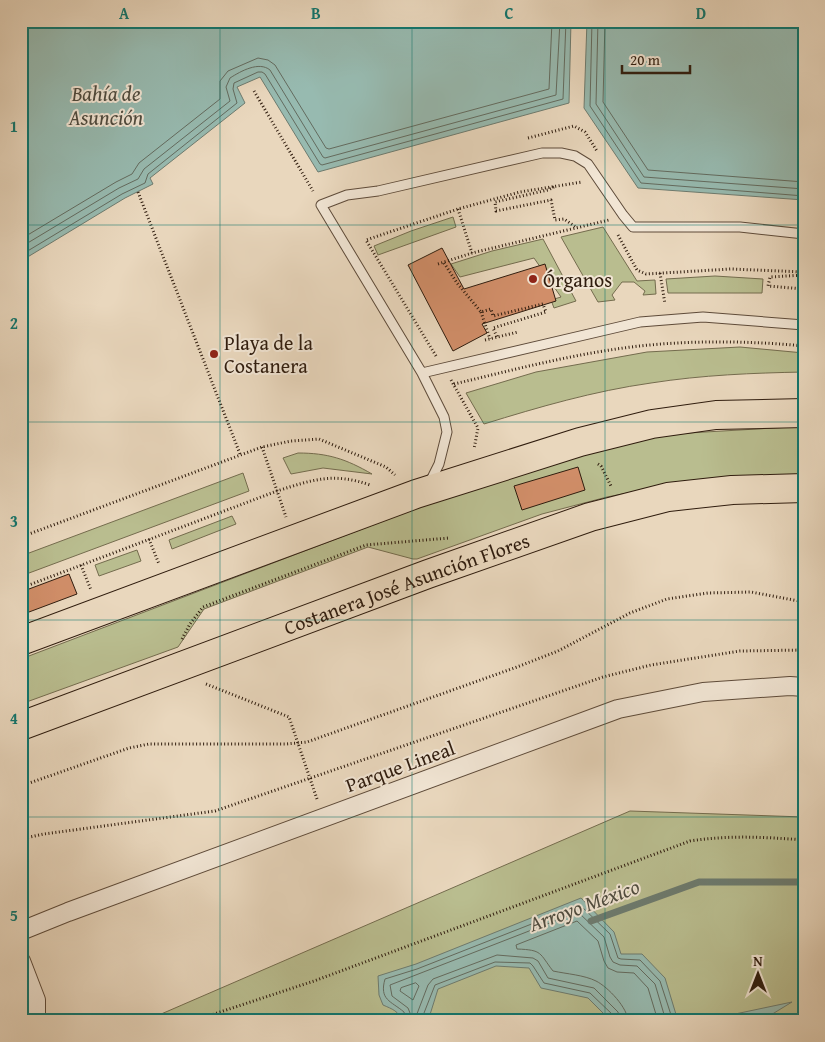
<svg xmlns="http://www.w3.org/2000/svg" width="825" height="1042" viewBox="0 0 825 1042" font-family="'Gentium Book Plus',serif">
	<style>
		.green { fill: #b9bd8f; stroke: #746c4e }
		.water { fill: #97bab0; stroke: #6d7b6f }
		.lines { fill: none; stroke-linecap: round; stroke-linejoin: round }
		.shore { stroke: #636b5f; stroke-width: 1 }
		.stream { stroke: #6d7b6f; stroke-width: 7 }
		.building { fill: #d18e69; stroke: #2f1c0e }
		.service-casing { stroke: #5e4b3a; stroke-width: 11 }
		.minor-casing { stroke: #5e4b3a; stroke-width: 20 }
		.trunk-casing { stroke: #2f1c0e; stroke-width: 30 }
		.path { stroke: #2f1c0e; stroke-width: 3; stroke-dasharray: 1 2.5; stroke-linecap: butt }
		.service { stroke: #f1e5d4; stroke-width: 9 }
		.minor { stroke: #f1e5d4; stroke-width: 18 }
		.trunk { stroke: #e9d7bd; stroke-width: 28 }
		.grid { fill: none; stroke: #0f766e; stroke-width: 1; stroke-opacity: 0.55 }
		.poi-dot { fill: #8f2418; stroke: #f1e5d4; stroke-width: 2 }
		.labels { text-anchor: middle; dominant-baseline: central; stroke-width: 4; stroke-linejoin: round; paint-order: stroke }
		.poi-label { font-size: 20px; fill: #2f1c0e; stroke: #f1e5d4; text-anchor: start }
		.street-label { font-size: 20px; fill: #2f1c0e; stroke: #f1e5d4 }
		.water-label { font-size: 21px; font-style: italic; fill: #4e4b3f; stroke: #f1e5d4 }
		.neatline { fill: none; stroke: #0f766e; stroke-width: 2 }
		.grid-label { font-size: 16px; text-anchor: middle; font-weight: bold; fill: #0f766e }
	</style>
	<rect width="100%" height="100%" fill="#e9d7bd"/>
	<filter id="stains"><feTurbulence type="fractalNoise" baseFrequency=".004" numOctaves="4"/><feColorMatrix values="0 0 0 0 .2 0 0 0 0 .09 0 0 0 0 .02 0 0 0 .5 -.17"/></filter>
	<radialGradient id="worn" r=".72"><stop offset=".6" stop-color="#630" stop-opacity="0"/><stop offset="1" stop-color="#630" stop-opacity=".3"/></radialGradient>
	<path class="green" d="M453,217L456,227L378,255L374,246L411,231Z
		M603,227L637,281L655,280L656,294L643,295L645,291L634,282H622L612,295L615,300L598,302L561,237Z
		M543,239L576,301L554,308L551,300L561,297L534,258L460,277L451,264L492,251Z
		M715,276L763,279L762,293H668L666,279Z
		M740,347L804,353V372C753,373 702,375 651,383C594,391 539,407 484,424L466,393L536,372L647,352Z
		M791,427H804V475L678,483L607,497L542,514L417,559H413L368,547L204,609L178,647L21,704V659L441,499L590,451L671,434Z
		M298,453C328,453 346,459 372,474L323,468L291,474L283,458Z
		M243,473L249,491L21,576V556Z
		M232,516L236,524L172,549L169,540Z
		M137,550L141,561L99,576L95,565Z
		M630,811L804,817V1021H145Z"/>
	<path class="water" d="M21,21H571L569,103L318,172L260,77L237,87L245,103L150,178L153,184L125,198L21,261Z
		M587,21H804V200L638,188L584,108Z
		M581,898L614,932L621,954H642L665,978L678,1021H611L588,998L541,988L529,968L496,966L438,989L428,1021H402C399,1011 392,1009 383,1005L379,995L378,976L416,964Z
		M792,1002L761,1021H702Z"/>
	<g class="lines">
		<path class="shore" d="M592,21L590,106L641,183L804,196
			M598,21L596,104L644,177L804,189
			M605,21L603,102L648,170L804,182
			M21,239L116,182L132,174L139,163L220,99V81L228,71L258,58L268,60L275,65L326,148L329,149L549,89L552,21
			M21,247L119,188L138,179L144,169L230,101L226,87L230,78C241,71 259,61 270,70L323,157L325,158L556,95L560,21
			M21,255L122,194L145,183L148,174L237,103L233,89L234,83L258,72H262L265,74L320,164L322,165L563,99L566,21
			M416,983L419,986L413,1000L400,991L401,988Z
			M406,1021L404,1012C391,1001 379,1000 385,979L417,969L580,905L610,934L618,958L621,959L640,960L660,981L673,1021
			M423,1021L424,1013L435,985L495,962L530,963L533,966L544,983L590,993L613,1015L614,1021
			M620,1021L618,1012L594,988L548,978L538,961L533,958L497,955L433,979L428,985L415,1019L412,1018L408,1008L392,996L390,985L578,912L604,937L610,957L613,962L620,965L637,966L655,984L666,1021
			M628,1021C628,1008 608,987 596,981C584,975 567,974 553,971C539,953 543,950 517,949L516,945L577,921L598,941L604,961L608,968L617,972L634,973L648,988L658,1021"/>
		<path class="stream" d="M591,921L699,882H804"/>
	</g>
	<path class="building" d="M442,248L464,289L545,264L556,301L482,324L487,333L453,351L408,265Z
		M578,467L585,490L522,510L514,486Z
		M69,574L77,594L21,615V592Z"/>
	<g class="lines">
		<defs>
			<path id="service" d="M422,373L640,322L703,317L804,325
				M429,484L439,464L447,432L444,417L422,373L321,205L347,195L378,191L542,153H561L575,156L588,164L623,215L633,227H740L804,234"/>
			<path id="minor" d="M21,931L68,912L618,709L703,692L790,686L804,687
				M21,961L36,1000V1021"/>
			<g id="trunk">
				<path d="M21,641L416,494L580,442L652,424L716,415L804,413"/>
				<path id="s1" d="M21,726L428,574L590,517L668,497L732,490L804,488"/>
			</g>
		</defs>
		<use href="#service" class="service-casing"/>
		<use href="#minor" class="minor-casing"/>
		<use href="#trunk" class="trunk-casing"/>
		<path class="path" d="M254,91L313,191
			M528,138L574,126L585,132L597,151
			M554,187L548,190L495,202L496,211L551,200L555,220L564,219L577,228
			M138,192L240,454
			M458,209L472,253
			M618,235L637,270L646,274L731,269L804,272
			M444,263L457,283L481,312L491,309L493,316L543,304L546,312L493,328L497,337
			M438,264L472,253L609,220
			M660,273L665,304
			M804,275L770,277L768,286L804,289
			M481,312L490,339
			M485,340L518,332
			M436,356L366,240L458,209L520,192L582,182
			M451,380L478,428L474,449
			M454,384C505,372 557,358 610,350C672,340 741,340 804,346
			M262,447L286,517
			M598,464L601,466L611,486
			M21,537L262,447L291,441L319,439L386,467L395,475
			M149,539L159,564
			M81,565L91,590
			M21,588L277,491C312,480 333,472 370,485
			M182,639L190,624L203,607L366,545L449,538
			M206,684L289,717L317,799
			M21,786L129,748L149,744H286L307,742L517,667L558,651L630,613L667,599L708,593L751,592L804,602
			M21,839L44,834L215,811L603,677L651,665L740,651L804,650
			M193,1021L314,981L690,841C729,835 764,837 804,840"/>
		<use href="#service" class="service"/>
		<use href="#minor" class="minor"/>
		<use href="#trunk" class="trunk"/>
	</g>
	<path class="grid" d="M220,21V1021M412,21V1021M605,21V1021M21,225H804M21,422H804M21,620H804M21,817H804"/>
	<g class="poi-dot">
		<circle cx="533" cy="279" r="5"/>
		<circle cx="214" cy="354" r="5"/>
	</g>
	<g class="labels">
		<g class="poi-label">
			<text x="543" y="279">Órganos</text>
			<text x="224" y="342">Playa de la<tspan x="224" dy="23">Costanera</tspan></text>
		</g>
		<g class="street-label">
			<text stroke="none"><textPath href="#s1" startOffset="411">Costanera José Asunción Flores</textPath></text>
			<text transform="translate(400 766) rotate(-20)">Parque Lineal</text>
		</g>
		<g class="water-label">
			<text x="106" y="93">Bahía de<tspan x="106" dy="24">Asunción</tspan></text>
			<text transform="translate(584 905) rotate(-20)">Arroyo México</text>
		</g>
	</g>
	<rect width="825" height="1042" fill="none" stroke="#e9d7bd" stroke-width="55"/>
	<g transform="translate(758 974)" stroke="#f1e5d4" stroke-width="4" paint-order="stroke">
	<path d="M0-4L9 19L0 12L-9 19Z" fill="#2f1c0e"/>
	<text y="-8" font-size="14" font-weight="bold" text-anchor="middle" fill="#2f1c0e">N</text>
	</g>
	<path d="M622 65v8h68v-8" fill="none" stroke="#2f1c0e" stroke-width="2.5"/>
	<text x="630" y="65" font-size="15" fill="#2f1c0e" stroke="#f1e5d4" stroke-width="4" paint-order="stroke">20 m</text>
	<rect x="28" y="28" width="770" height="986" class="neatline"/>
	<g class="grid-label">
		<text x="124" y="19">A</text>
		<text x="316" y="19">B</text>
		<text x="509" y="19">C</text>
		<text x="701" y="19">D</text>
		<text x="14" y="132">1</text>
		<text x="14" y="329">2</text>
		<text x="14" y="527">3</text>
		<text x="14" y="724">4</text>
		<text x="14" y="921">5</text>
	</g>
	<rect width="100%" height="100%" filter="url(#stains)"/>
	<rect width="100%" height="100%" fill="url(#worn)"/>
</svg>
